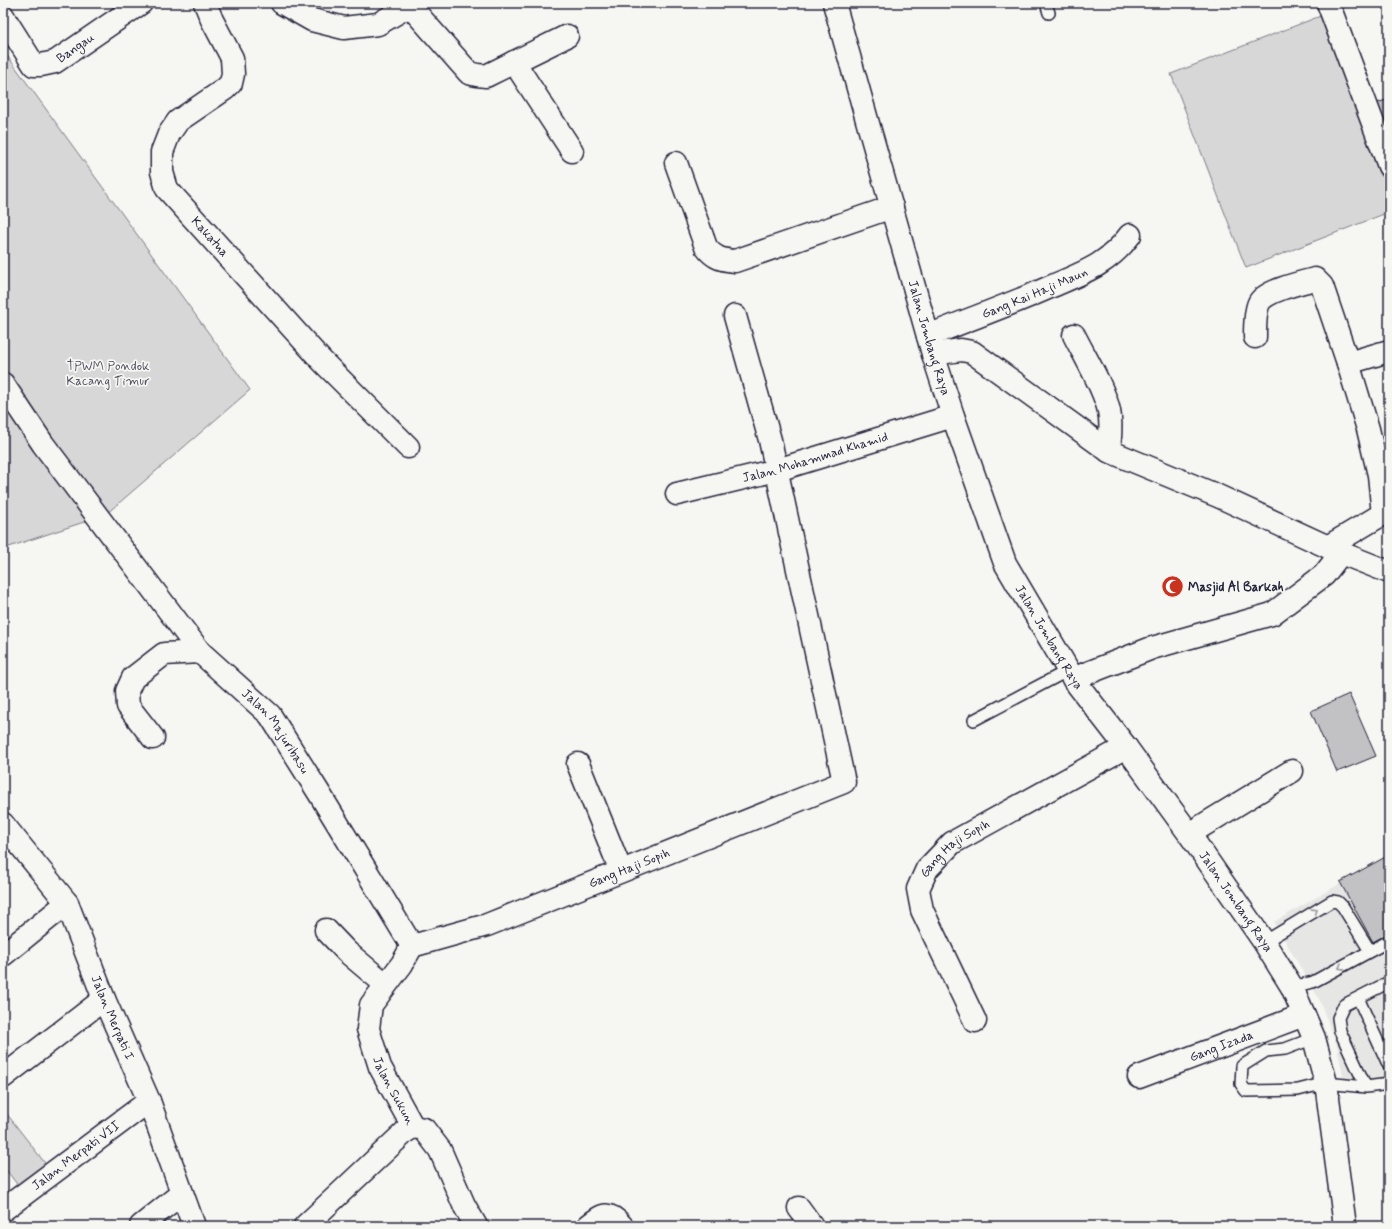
<svg xmlns="http://www.w3.org/2000/svg" width="1392" height="1229" viewBox="0 0 1392 1229" font-family="Mynerve,sans-serif">
	<style>
		.built { fill: #e6e6e4 }
		.green { fill: #d7d7d7; stroke: #7c7c89 }
		.building { fill: #c2c2c4; stroke: #22223b }
		.lines { fill: none; stroke-linecap: round; stroke-linejoin: round }
		.service-casing { stroke: #22223b; stroke-width: 14 }
		.minor-casing { stroke: #22223b; stroke-width: 25 }
		.secondary-casing { stroke: #22223b; stroke-width: 25 }
		.service { stroke: #f6f6f2; stroke-width: 11 }
		.minor { stroke: #f6f6f2; stroke-width: 22 }
		.secondary { stroke: #f6f6f2; stroke-width: 22 }
		.oneway { stroke: #9797a0 }
		.labels { text-anchor: middle; dominant-baseline: central; stroke-width: 3.5; stroke-linejoin: round; paint-order: stroke }
		.street-label { font-size: 13px; fill: #22223b; stroke: #f6f6f2 }
		.park-label { font-size: 13px; fill: #4f4f62; stroke: #f6f6f2 }
		.poi-label { font-size: 13px; font-weight: bold; fill: #22223b; stroke: #f6f6f2; text-anchor: start }
	</style>
	<rect width="100%" height="100%" fill="#f6f6f2"/>
	<filter id="ink" filterUnits="userSpaceOnUse"><feTurbulence type="fractalNoise" baseFrequency=".025" numOctaves="2"/><feDisplacementMap in="SourceGraphic" scale="8" xChannelSelector="R" yChannelSelector="G"/><feConvolveMatrix kernelMatrix="1 2 1 2 8 2 1 2 1" color-interpolation-filters="sRGB"/></filter>
	<g filter="url(#ink)">
		<path class="built" d="M1389,855V1086L1346,1091L1337,1046L1319,999L1274,922Z"/>
		<path class="green" d="M1323,15L1389,183V212L1246,268L1171,74Z
			M3,50L250,390L105,515L3,549Z
			M3,1109L48,1167L20,1188L3,1166Z"/>
		<path class="building" d="M1389,99V140L1374,104Z
			M1349,694L1376,756L1337,772L1311,711Z
			M1389,855V933L1373,942L1340,882Z"/>
		<g class="lines">
			<defs>
				<path id="service" d="M1046,3L1049,13
					M974,720L1069,670
					M1264,942L1332,901L1338,902L1343,907L1370,951
					M1292,987L1313,982L1389,941
					M1358,998L1389,1066
					M1314,1038L1285,1049L1266,1051L1242,1066L1241,1084L1246,1091L1298,1090L1326,1083L1366,1087L1389,1084
					M1366,1087L1340,1031L1338,1018L1344,1005L1389,982"/>
				<g id="minor">
					<path id="s1" d="M205,3L212,20L232,58L233,74L231,83L225,89L178,121L169,134L162,152V172L167,189L322,361L408,447"/>
					<path d="M282,3L312,20L344,28L378,24L414,3"/>
					<path d="M1328,3L1389,166"/>
					<path d="M410,6L469,73L477,75L486,76L567,36"/>
					<path id="s2" d="M3,16L34,65H41L55,62L141,3"/>
					<path d="M514,62L572,151"/>
					<path d="M676,163L706,247C714,258 722,260 735,261L892,207"/>
					<path d="M1074,335C1085,357 1104,388 1109,411C1112,424 1110,438 1109,451"/>
					<path id="s3" d="M928,336C969,319 1010,305 1050,287C1082,273 1108,265 1130,235"/>
					<path d="M1255,337C1255,328 1255,311 1259,303C1264,291 1303,282 1315,279L1322,286L1348,363L1368,429L1379,475L1383,515"/>
					<path d="M933,354L961,350L972,352L1109,451L1218,496L1341,553L1389,572"/>
					<path d="M1348,363L1389,351"/>
					<path id="s4" d="M3,384L43,444L200,652L270,715L319,793L412,946"/>
					<path id="s5" d="M677,494L777,470L953,416"/>
					<path d="M1329,546L1376,518L1389,512"/>
					<path d="M1074,680L1085,674L1152,648L1272,614L1324,575L1341,553"/>
					<path d="M153,738L128,706L127,691L133,678L164,654L200,652"/>
					<path d="M578,764L621,871"/>
					<path id="s6" d="M3,824L67,903L104,999L149,1101L194,1226"/>
					<path d="M1190,835L1202,826L1292,771"/>
					<path d="M326,930L347,952L385,984"/>
					<path id="s7" d="M412,946L487,925L844,782L770,440L735,316"/>
					<path id="s8" d="M412,946L402,964L371,1005L368,1029L380,1067L413,1127"/>
					<path d="M3,955L67,903"/>
					<path id="s9" d="M975,1021L922,910L918,889L927,869L952,843L1126,747"/>
					<path d="M3,1077L104,999"/>
					<path id="s10" d="M1139,1077L1304,1015"/>
					<path d="M413,1127L424,1129L440,1150L464,1205L476,1226"/>
					<path d="M799,1208L812,1226"/>
					<path id="s11" d="M3,1210L149,1101"/>
					<path d="M141,1226L182,1193"/>
					<path d="M305,1226L405,1132L413,1127"/>
					<path d="M588,1226C603,1214 609,1210 622,1226"/>
				</g>
				<g id="secondary">
					<path id="s12" d="M834,3L933,354L953,416L1005,563L1074,680L1126,747L1190,835L1264,942L1292,987L1314,1038L1326,1083L1345,1226"/>
				</g>
			</defs>
			<use href="#service" class="service-casing"/>
			<use href="#minor" class="minor-casing"/>
			<use href="#secondary" class="secondary-casing"/>
			<use href="#service" class="service"/>
			<use href="#minor" class="minor"/>
			<use href="#secondary" class="secondary"/>
		</g>
		<defs><path id="oneway-chevron" d="M-2-3.5L2.5 0L-2 3.5" fill="none" stroke-width="1.6" stroke-linecap="round" stroke-linejoin="round"/></defs>
		<g class="oneway">
			<use href="#oneway-chevron" transform="translate(1315 911) rotate(-32)"/>
			<use href="#oneway-chevron" transform="translate(1341 967) rotate(151)"/>
		</g>
	</g>
	<defs>
		<symbol id="mosque-disc" viewBox="-11 -11 22 22"><circle r="9.5" fill="#c8321e" stroke="#f6f6f2"/><path d="M3.5-4.9A6 6 0 1 0 3.5 4.9A5 5 0 1 1 3.5-4.9Z" fill="#fff"/></symbol>
	</defs>
	<g fill-rule="evenodd">
		<use href="#mosque-disc" x="1160" y="574" width="25" height="25"/>
	</g>
	<g class="labels">
		<g class="street-label">
			<text stroke="none"><textPath href="#s2" startOffset="104">Bangau</textPath></text>
			<text stroke="none"><textPath href="#s1" startOffset="289">Kakatua</textPath></text>
			<text stroke="none"><textPath href="#s3" startOffset="115">Gang Kai Haji Maun</textPath></text>
			<text stroke="none"><textPath href="#s12" startOffset="348">Jalan Jombang Raya</textPath></text>
			<text stroke="none"><textPath href="#s5" startOffset="143">Jalan Mohammad Khamid</textPath></text>
			<text stroke="none"><textPath href="#s12" startOffset="672">Jalan Jombang Raya</textPath></text>
			<text stroke="none"><textPath href="#s4" startOffset="443">Jalan Majuribasu</textPath></text>
			<text stroke="none"><textPath href="#s9" startOffset="201">Gang Haji Sopih</textPath></text>
			<text stroke="none"><textPath href="#s7" startOffset="231">Gang Haji Sopih</textPath></text>
			<text stroke="none"><textPath href="#s12" startOffset="996">Jalan Jombang Raya</textPath></text>
			<text stroke="none"><textPath href="#s6" startOffset="225">Jalan Merpati I</textPath></text>
			<text stroke="none"><textPath href="#s10" startOffset="88">Gang Izada</textPath></text>
			<text stroke="none"><textPath href="#s8" startOffset="163">Jalan Sukun</textPath></text>
			<text stroke="none"><textPath href="#s11" startOffset="91">Jalan Merpati VII</textPath></text>
		</g>
		<g class="park-label">
			<text x="108" y="366">TPWM Pondok<tspan x="108" dy="15">Kacang Timur</tspan></text>
		</g>
		<g class="poi-label">
			<text x="1188" y="587">Masjid Al Barkah</text>
		</g>
	</g>
	<rect width="1392" height="1229" fill="none" stroke="#f6f6f2" stroke-width="16"/>
	<rect x="8" y="8" width="1376" height="1213" fill="none" stroke="#22223b" stroke-width="1.5" filter="url(#ink)"/>
</svg>
